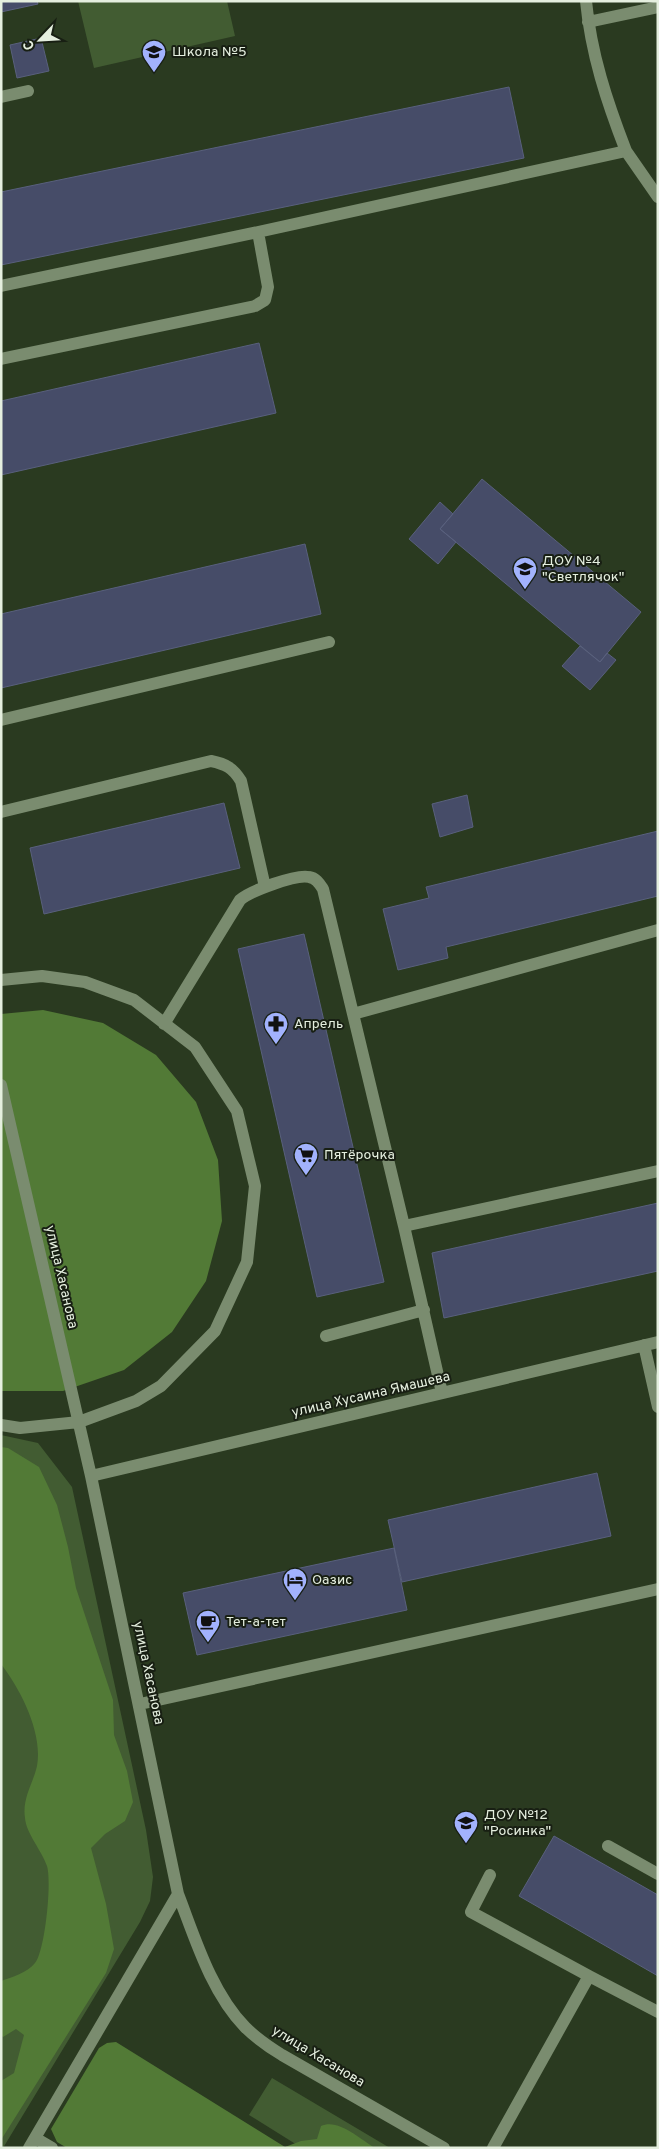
<svg xmlns="http://www.w3.org/2000/svg" width="659" height="2149" viewBox="0 0 659 2149" font-family="Overpass,sans-serif">
	<style>
		.green { fill: #425c32 }
		.forest { fill: #527a36 }
		.building { fill: #464c68; stroke: #59607d }
		.lines { fill: none; stroke-linecap: round; stroke-linejoin: round }
		.minor { stroke: #7a8c6f; stroke-width: 12 }
		.labels { text-anchor: middle; dominant-baseline: central; stroke-width: 4; stroke-linejoin: round; paint-order: stroke }
		.poi-label { font-size: 14px; fill: #e5efdf; stroke: #181f13; text-anchor: start }
		.street-label { font-size: 14px; fill: #e5efdf; stroke: #181f13 }
	</style>
	<rect width="100%" height="100%" fill="#2a3a20"/>
	<path class="green" d="M78,1H227L235,36L94,68Z
		M1,1435L38,1443L72,1487L146,1830L153,1877L150,1901L140,1922L3,2148H1Z
		M272,2078L390,2148H302L249,2115Z"/>
	<path class="forest" d="M43,1010L103,1023L156,1055L196,1102L218,1160L222,1221L206,1281L172,1332L124,1370L63,1391H1V1014Z
		M1,1447L8,1448L39,1467L57,1505L68,1547L76,1588L113,1700L114,1735L127,1771L133,1802L125,1821L105,1834L91,1848L106,1904L114,1949L106,1973L1,2140V2081L14,2073L24,2035L16,2029L3,2037L1,2035V1981C12,1977 27,1973 35,1963C45,1951 52,1882 47,1866C42,1851 26,1833 25,1818C22,1798 33,1784 37,1766C43,1733 21,1690 1,1664Z
		M116,2042L285,2147L301,2141L317,2139L321,2126C338,2118 360,2139 375,2148H67L57,2142L51,2129L99,2048L107,2043Z"/>
	<path class="building" d="M1,1H37L38,4L1,12Z
		M41,38L49,71L17,78L10,45Z
		M509,87L524,158L1,265V192Z
		M259,343L276,413L1,475V401Z
		M482,479L641,612L600,662L440,529Z
		M440,502L453,514L440,529L456,542L438,564L409,539Z
		M305,544L321,614L1,688V614Z
		M580,646L600,662L607,653L616,660L590,690L562,666Z
		M467,795L473,827L440,837L432,804Z
		M224,803L240,868L44,914L30,848Z
		M658,831V896L446,947L448,958L398,970L383,909L429,898L426,887Z
		M304,934L384,1282L317,1297L238,949Z
		M658,1203V1271L444,1318L432,1253Z
		M597,1473L611,1536L402,1582L388,1520Z
		M394,1548L407,1610L197,1655L183,1593Z
		M554,1836L658,1895V1976L519,1896Z"/>
	<g class="lines">
		<path class="minor" d="M588,22L658,7
			M1,97L28,91
			M626,151L658,197
			M258,232L626,151C607,102 591,54 586,1
			M1,286L258,232L268,287L265,300L255,306L1,359
			M1,720L329,642
			M1,812L211,761C226,764 233,768 241,781L265,887
			M1,980L42,976L85,982L134,1000L195,1047L237,1111L255,1186L247,1262L215,1331L161,1386L136,1401L79,1422L20,1428L1,1425
			M353,1014L658,930
			M164,1024L240,900C250,891 296,874 309,877C316,878 319,883 323,889L404,1226L658,1171
			M1,1085L91,1476L178,1894C195,1938 211,1992 245,2027C256,2038 269,2047 282,2055L444,2148
			M404,1226L442,1393
			M326,1336L424,1310
			M644,1345L658,1407
			M91,1476L658,1342
			M140,1704L658,1589
			M608,1846L658,1874
			M490,1875L471,1912L589,1976
			M35,2138L52,2148
			M29,2148L178,1894
			M493,2148L589,1976L658,2012"/>
	</g>
	<defs>
		<symbol id="school-pin" viewBox="-11 -11 22 30"><path d="M0 17L-7.5 6A9.5 9.5 0 1 1 7.5 6Z" fill="#a2b2fd" stroke="#181f13"/><path d="M0-5L7-2L0 1L-7-2ZM-4 1L0 2.5L4 1V4Q0 6-4 4Z" fill="#111"/></symbol>
		<symbol id="pharmacy-pin" viewBox="-11 -11 22 30"><path d="M0 17L-7.5 6A9.5 9.5 0 1 1 7.5 6Z" fill="#a2b2fd" stroke="#181f13"/><path d="M-2-6h4v4h4v4h-4v4h-4v-4h-4v-4h4Z" fill="#111"/></symbol>
		<symbol id="supermarket-pin" viewBox="-11 -11 22 30"><path d="M0 17L-7.5 6A9.5 9.5 0 1 1 7.5 6Z" fill="#a2b2fd" stroke="#181f13"/><path d="M-6-5.5h2.5l.6 2H6L4.5 2H-2.5L-4.4-4H-6ZM-1.5 3.2a1.3 1.3 0 1 0 .1 0ZM3 3.2a1.3 1.3 0 1 0 .1 0Z" fill="#111"/></symbol>
		<symbol id="hotel-pin" viewBox="-11 -11 22 30"><path d="M0 17L-7.5 6A9.5 9.5 0 1 1 7.5 6Z" fill="#a2b2fd" stroke="#181f13"/><path d="M-6-4.5h1.5V1H6V5H4.5V3h-9V5H-6ZM-4 0a1.8 1.8 0 1 1 3.6 0ZM.5 0V-2.5h3Q6-2.5 6 0Z" fill="#111"/></symbol>
		<symbol id="cafe-pin" viewBox="-11 -11 22 30"><path d="M0 17L-7.5 6A9.5 9.5 0 1 1 7.5 6Z" fill="#a2b2fd" stroke="#181f13"/><path d="M-5.5-4.5H6V0H3Q3 3.5 0 3.5H-2.5Q-5.5 3.5-5.5 0ZM3-3.2v2h1.7v-2ZM-6 4.5H4V6H-6Z" fill="#111"/></symbol>
	</defs>
	<g fill-rule="evenodd">
		<use href="#school-pin" x="140" y="38" width="28" height="38"/>
		<use href="#school-pin" x="511" y="555" width="28" height="38"/>
		<use href="#pharmacy-pin" x="262" y="1010" width="28" height="38"/>
		<use href="#supermarket-pin" x="292" y="1141" width="28" height="38"/>
		<use href="#hotel-pin" x="281" y="1566" width="28" height="38"/>
		<use href="#cafe-pin" x="194" y="1608" width="28" height="38"/>
		<use href="#school-pin" x="452" y="1809" width="28" height="38"/>
	</g>
	<g class="labels">
		<g class="poi-label">
			<text x="172" y="52">Школа №5</text>
			<text x="542" y="561">ДОУ №4<tspan x="542" dy="16">"Светлячок"</tspan></text>
			<text x="294" y="1024">Апрель</text>
			<text x="324" y="1155">Пятёрочка</text>
			<text x="312" y="1580">Оазис</text>
			<text x="226" y="1622">Тет-а-тет</text>
			<text x="484" y="1815">ДОУ №12<tspan x="484" dy="16">"Росинка"</tspan></text>
		</g>
		<g class="street-label">
			<text transform="translate(61 1277) rotate(77)">улица Хасанова</text>
			<text transform="translate(371 1395) rotate(-13)">улица Хусаина Ямашева</text>
			<text transform="translate(148 1673) rotate(78)">улица Хасанова</text>
			<text transform="translate(318 2057) rotate(31)">улица Хасанова</text>
		</g>
	</g>
	<rect width="659" height="2149" fill="none" stroke="#e5efdf" stroke-width="5"/>
	<g transform="translate(40 40) rotate(245)" stroke="#181f13" stroke-width="4" paint-order="stroke">
	<path d="M0-4L9 19L0 12L-9 19Z" fill="#e5efdf"/>
	<text y="-8" font-size="14" font-weight="bold" text-anchor="middle" fill="#e5efdf">С</text>
	</g>
</svg>
